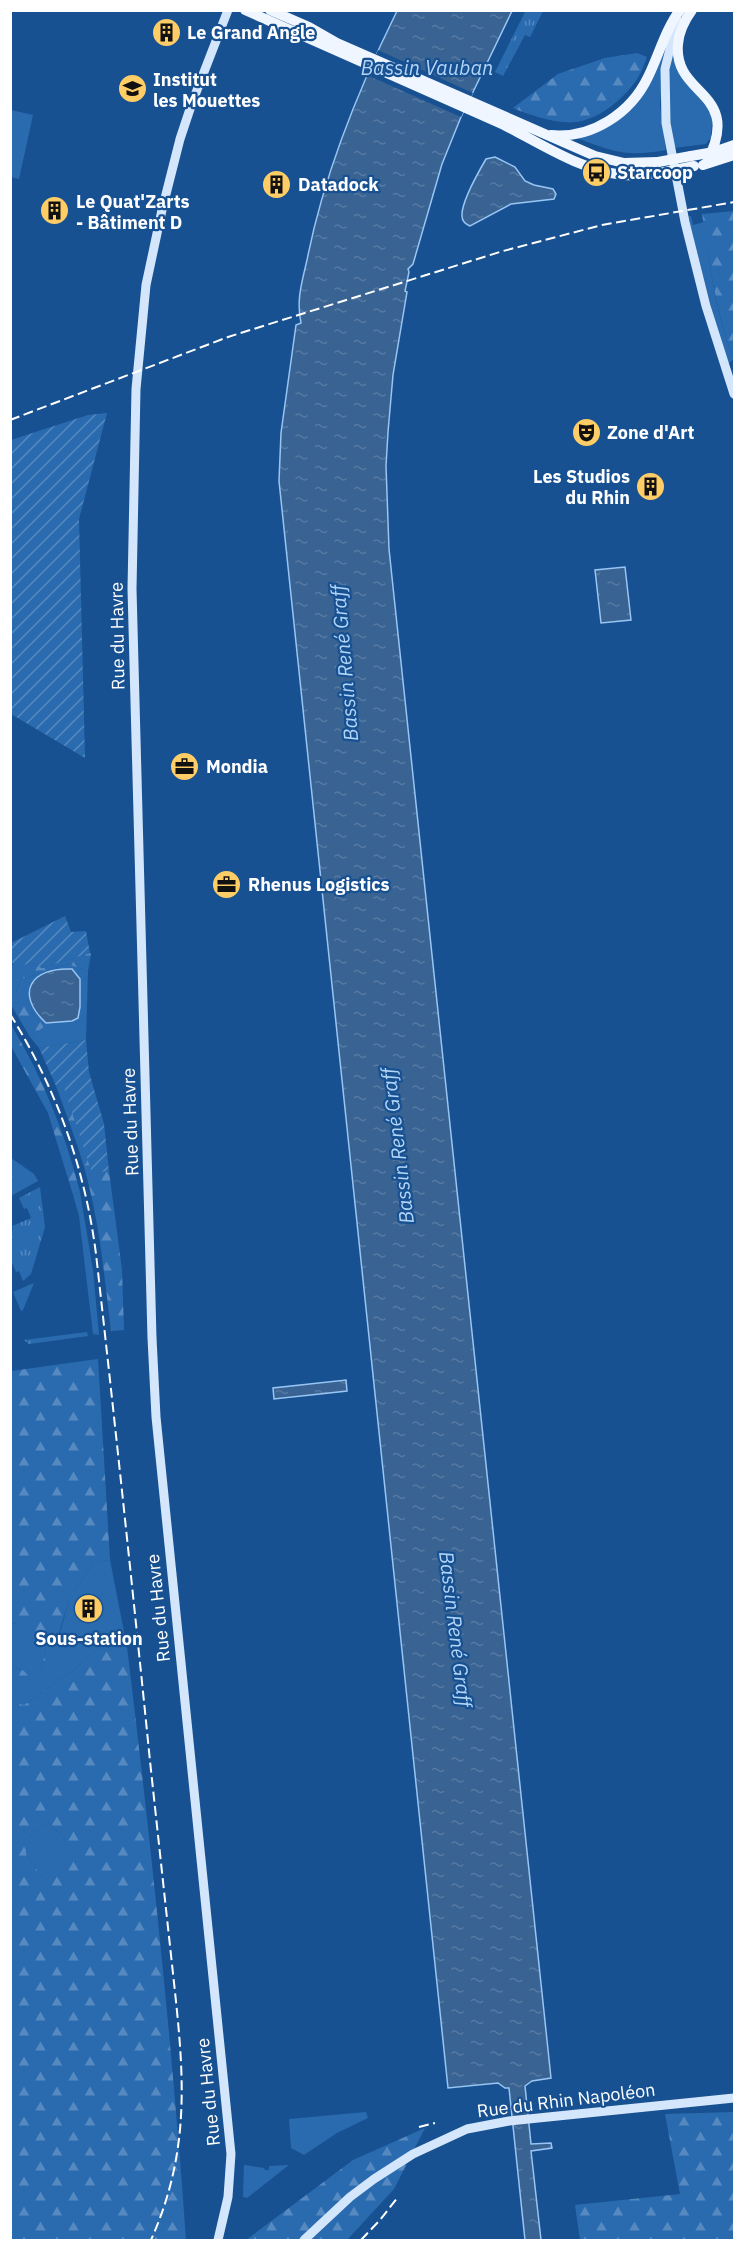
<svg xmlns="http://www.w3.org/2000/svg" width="745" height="2251" viewBox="0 0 745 2251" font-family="'IBM Plex Sans',sans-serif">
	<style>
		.grass { fill: #2a6bb0 }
		.forest { fill: url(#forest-firs); fill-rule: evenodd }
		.park { fill: url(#park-tufts) }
		.garden { fill: url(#garden-furrows) }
		.water { fill: url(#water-ripples); stroke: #98c5f3; stroke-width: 1.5 }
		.pier { fill: #175192 }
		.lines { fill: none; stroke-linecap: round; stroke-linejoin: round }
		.secondary { stroke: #d4e6fb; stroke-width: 9 }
		.primary { stroke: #eff6ff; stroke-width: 10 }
		.rail { stroke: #fff; stroke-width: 2; stroke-dasharray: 10 4.5; stroke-linecap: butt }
		.primary-bridge { stroke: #eff6ff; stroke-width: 10 }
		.labels { text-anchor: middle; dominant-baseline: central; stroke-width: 4.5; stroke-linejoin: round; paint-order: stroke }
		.poi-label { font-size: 18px; font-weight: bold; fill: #fff; stroke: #175192; text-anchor: start }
		.street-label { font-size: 18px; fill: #fff; stroke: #175192 }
		.water-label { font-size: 20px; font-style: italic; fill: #b2d4f7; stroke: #175192 }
	</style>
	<defs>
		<pattern id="forest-firs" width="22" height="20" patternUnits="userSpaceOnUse" patternTransform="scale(1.5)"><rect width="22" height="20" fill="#2a6bb0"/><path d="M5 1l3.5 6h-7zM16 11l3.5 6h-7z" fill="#5589c0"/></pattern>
		<pattern id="park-tufts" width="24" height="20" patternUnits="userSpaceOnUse" patternTransform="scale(1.5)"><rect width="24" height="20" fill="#2a6bb0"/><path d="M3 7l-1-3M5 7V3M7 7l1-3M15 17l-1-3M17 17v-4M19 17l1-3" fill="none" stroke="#5589c0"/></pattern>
		<pattern id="garden-furrows" width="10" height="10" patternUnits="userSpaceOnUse" patternTransform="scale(1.5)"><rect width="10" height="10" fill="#2a6bb0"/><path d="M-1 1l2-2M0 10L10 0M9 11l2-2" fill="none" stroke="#5589c0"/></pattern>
		<pattern id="water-ripples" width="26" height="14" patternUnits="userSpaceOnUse" patternTransform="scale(1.5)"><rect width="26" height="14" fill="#396392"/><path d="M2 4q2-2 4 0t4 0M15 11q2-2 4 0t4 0" fill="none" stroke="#577aa2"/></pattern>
	</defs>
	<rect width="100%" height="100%" fill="#175192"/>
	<path class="grass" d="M664,52L660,106L666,150C628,157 613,152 577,138L611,121Z
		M672,55L678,69L713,105L711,137L706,144L674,148C668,117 666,87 672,55Z
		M11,110L33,115L19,179L11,177Z
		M688,216H691L693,225L704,222C710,268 716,316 734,359L728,364L714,318Z
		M67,964L88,971L86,1040L39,1048L30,1037L44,1027L39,1020L31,1014V1006L17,994L16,989L22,979Z
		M80,1192L93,1270L99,1335L93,1334L79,1216L73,1195Z
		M110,1560L127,1647L113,1646L96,1650L76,1668L24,1705L15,1703L28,1689L24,1671L11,1665L10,1623L17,1624L20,1636L47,1642L41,1671L59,1636L70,1597L94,1562Z
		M48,1822L62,1836L72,1851L42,1877L26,1854V1839Z
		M366,2112L368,2118L337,2133L304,2155L291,2148L289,2119Z
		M244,2165L264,2168L265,2170H269V2166L289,2165L247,2198L243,2197Z"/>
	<path class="forest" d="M637,53L647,57C644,65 641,74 635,82C622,100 598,120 575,122C557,124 529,115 513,108L558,74L605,58Z
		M734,211V359C715,313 710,262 702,214Z
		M90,953L91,954L88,971L67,964L22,979L16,989L17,994L25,996L31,1006V1014L39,1020L44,1027L30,1037L11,1005V966L32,963L42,968Z
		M10,1023C42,1076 65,1132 80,1192L73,1195L48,1113L11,1046Z
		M63,1084L92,1172L109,1171L122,1270L124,1330L111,1331C105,1283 101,1234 89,1186C81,1152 68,1119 56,1086Z
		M98,1359L110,1560L94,1562L70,1597L47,1672L41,1671L47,1642L19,1636L17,1624L11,1623V1371Z
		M113,1646L127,1647C151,1844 172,2042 186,2240H11V1665L24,1671L30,1678L28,1689L16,1703L24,1705L76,1668L96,1650ZM48,1822L62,1836L71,1851L42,1877L26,1854V1839Z
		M734,2112V2240H580L575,2205L680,2194L665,2114Z
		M425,2128L394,2189L347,2240H246L353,2160Z"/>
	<path class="park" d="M526,10L543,11L530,37L525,35L503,76L495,72Z
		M11,1158L34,1174L38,1181L11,1196Z
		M40,1187L45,1227L31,1274L23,1281L19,1271L16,1272L11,1261V1230L13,1229L12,1226L31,1218L27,1208L24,1209L19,1198Z
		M34,1283L23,1310L21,1311L13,1292Z
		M87,1332L88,1336L29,1344L24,1340Z"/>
	<path class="garden" d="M107,413L79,519L85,758L11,714V440L88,415Z
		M65,916L71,932L86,931L90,953L42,968L32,963L11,967L13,964L11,960V943Z
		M86,1040L89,1072L104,1124L109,1171L92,1173L63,1085L56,1086L39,1048Z"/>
	<path class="water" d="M397,11H512L461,117L442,164L413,264L408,269L409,272L405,291L407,292L393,375L388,432L386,466L389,549L551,2078L532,2081L525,2086L531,2144L551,2143L552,2148L531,2151L541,2240H525L509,2088H505L498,2083L448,2088L279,481L281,433L296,325L301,323C296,300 302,282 307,260C324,173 358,90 397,11Z
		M495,157L515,167L525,181L534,185L553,189L556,194L554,199L511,204L470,226C466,224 462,222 462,216C461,203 479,171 486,159Z
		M625,567L631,620L601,623L595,570Z
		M72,969L80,979V1007L78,1018L72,1021L46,1023C14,993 31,967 72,969Z
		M346,1380L347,1391L274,1399L273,1388Z"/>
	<path class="pier" d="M378,50L473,93L461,117L367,75Z"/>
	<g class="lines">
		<path class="secondary" d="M677,20L665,69L666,123L685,222L706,306L734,394
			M218,2240L228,2197L231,2154L156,1417L152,1338L132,589L136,389L146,285L162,210L180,139L192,103L228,10
			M304,2240L350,2197L374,2179L413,2154L467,2129L509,2121L734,2098"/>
		<path class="primary" d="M245,10L504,125C541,144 582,171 623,175C636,176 648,174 660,173
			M270,10L309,27L337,43L595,156L624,163L658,162
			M692,10C684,21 679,31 678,44C673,98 745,90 706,164
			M551,135C592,139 631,113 648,77C659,55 665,30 680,10
			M691,156L714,152L734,145
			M703,165L734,155"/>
		<path class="rail" d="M10,420L228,337L503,251L602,225L734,202
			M10,1014C56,1088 85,1168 96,1254C115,1423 133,1592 150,1761C157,1826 164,1891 171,1955C182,2059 195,2141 151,2240
			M419,2127L435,2123
			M361,2240L380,2220L398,2197"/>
		<path class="primary-bridge" d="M658,162L691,156
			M660,173L694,166"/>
	</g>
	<defs>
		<symbol id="building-disc" viewBox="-11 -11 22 22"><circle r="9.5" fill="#ffcd65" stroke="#175192"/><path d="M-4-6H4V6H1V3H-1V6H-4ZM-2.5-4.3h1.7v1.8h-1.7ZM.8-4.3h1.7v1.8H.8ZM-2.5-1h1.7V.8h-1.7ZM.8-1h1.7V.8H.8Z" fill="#111"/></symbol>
		<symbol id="school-disc" viewBox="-11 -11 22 22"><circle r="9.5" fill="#ffcd65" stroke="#175192"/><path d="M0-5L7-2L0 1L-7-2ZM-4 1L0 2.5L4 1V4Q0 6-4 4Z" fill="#111"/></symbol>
		<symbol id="bus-disc" viewBox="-11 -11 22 22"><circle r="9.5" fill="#ffcd65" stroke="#175192"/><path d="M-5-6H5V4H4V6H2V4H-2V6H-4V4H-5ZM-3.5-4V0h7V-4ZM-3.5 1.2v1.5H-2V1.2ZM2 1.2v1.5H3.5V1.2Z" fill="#111"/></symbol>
		<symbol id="theatre-disc" viewBox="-11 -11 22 22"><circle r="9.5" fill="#ffcd65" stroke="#175192"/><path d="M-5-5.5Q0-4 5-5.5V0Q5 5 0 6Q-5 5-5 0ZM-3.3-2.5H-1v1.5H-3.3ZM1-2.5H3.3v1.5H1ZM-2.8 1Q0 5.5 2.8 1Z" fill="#111"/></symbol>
		<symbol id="office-disc" viewBox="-11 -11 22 22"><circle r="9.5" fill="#ffcd65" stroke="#175192"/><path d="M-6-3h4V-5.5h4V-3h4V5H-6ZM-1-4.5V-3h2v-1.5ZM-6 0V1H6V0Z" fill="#111"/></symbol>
	</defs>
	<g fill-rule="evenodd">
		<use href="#building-disc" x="150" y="16" width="33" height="33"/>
		<use href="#school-disc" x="116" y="72" width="33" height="33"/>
		<use href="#bus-disc" x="580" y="156" width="33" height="33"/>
		<use href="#building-disc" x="260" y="168" width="33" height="33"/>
		<use href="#building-disc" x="38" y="194" width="33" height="33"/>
		<use href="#theatre-disc" x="570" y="416" width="33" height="33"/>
		<use href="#building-disc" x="634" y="470" width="33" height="33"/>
		<use href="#office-disc" x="168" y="750" width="33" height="33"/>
		<use href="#office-disc" x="210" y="868" width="33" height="33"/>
		<use href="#building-disc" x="72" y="1592" width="33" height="33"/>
	</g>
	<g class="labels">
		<g class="poi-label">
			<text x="187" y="32">Le Grand Angle</text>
			<text x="153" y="79">Institut<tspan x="153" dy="21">les Mouettes</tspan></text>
			<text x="617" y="172">Starcoop</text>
			<text x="298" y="184">Datadock</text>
			<text x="76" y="201">Le Quat'Zarts<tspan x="76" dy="21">- Bâtiment D</tspan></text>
			<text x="607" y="432">Zone d'Art</text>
			<text x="630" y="476" text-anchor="end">Les Studios<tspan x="630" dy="21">du Rhin</tspan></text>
			<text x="206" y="766">Mondia</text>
			<text x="248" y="884">Rhenus Logistics</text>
			<text x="89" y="1638" text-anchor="middle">Sous-station</text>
		</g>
		<g class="street-label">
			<text transform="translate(117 636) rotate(-91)">Rue du Havre</text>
			<text transform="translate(130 1122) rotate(-92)">Rue du Havre</text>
			<text transform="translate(158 1608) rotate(-96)">Rue du Havre</text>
			<text transform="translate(208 2092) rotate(-96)">Rue du Havre</text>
			<text transform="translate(566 2100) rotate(-7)">Rue du Rhin Napoléon</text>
		</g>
		<g class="water-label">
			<text x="427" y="67">Bassin Vauban</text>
			<text transform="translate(344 663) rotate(-95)">Bassin René Graff</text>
			<text transform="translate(397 1146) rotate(-97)">Bassin René Graff</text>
			<text transform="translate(456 1629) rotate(83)">Bassin René Graff</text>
		</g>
	</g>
	<rect width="745" height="2251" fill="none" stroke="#ffffff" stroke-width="24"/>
</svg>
